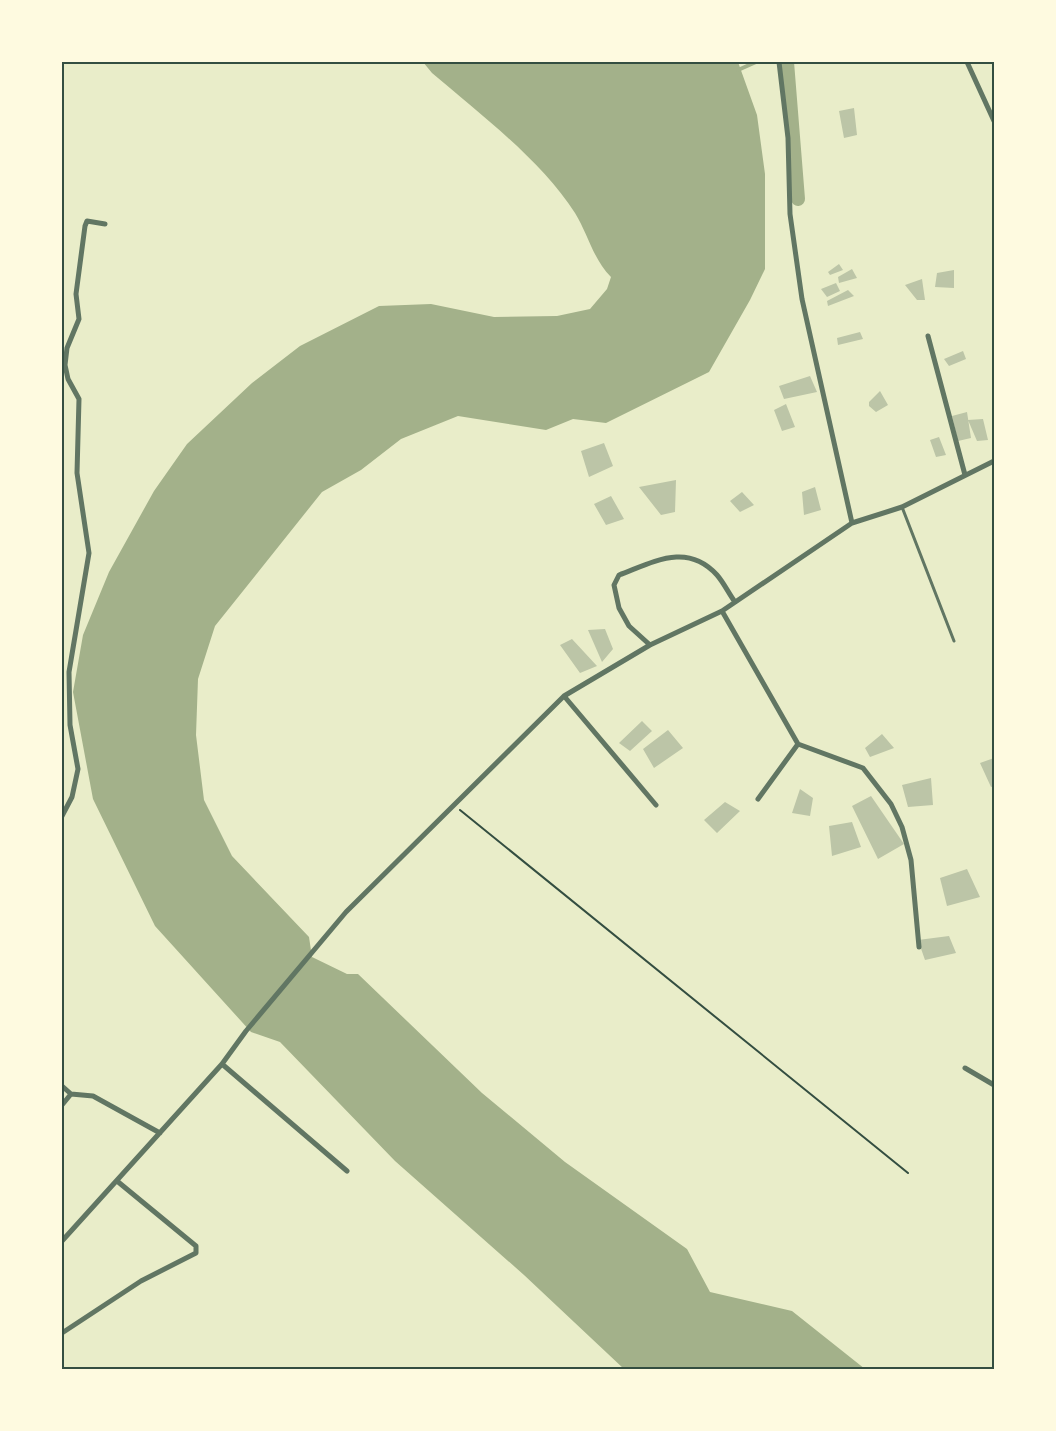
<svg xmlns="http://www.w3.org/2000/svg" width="1056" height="1431" viewBox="0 0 1056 1431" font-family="Signika,sans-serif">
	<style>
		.water { fill: #a3b18a }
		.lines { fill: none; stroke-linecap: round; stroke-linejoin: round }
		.stream { stroke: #a3b18a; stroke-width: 4 }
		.canal { stroke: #a3b18a; stroke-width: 14 }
		.building { fill: #bcc5a7 }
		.path { stroke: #344e41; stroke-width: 2 }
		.service { stroke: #617663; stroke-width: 3 }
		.minor { stroke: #617663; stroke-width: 5 }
		.neatline { fill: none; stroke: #344e41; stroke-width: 2 }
	</style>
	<rect width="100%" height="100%" fill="#e9edc9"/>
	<path class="water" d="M423,62H738L757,115L765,174V269L750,300L709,372L606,423L573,419L546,430L458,416L401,439L361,470L322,492L215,626L198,679L196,735L204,800L232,856L309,937L312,957L347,974H358L482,1093L565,1162L687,1249L710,1292L792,1311L865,1369H624L524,1275L395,1161L280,1042L251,1032L155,926L93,799L73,692L83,635L109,572L154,491L187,444L252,383L300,346L379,306L431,304L494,317L557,316L590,309L607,289L611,277C593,259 588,234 575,213C541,160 480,114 432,73Z"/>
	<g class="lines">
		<path class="stream" d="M738,70L756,62"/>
		<path class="canal" d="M787,62L798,199"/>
	</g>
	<path class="building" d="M854,108L857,135L844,138L839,111Z
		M839,264L843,270L830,275L828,272Z
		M852,269L857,278L839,283L838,277Z
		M954,270V288L935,287L937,273Z
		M922,279L925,300H917L905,285Z
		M836,283L840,291L827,297L821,289Z
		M848,290L854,296L828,306L827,301Z
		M860,332L863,339L838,345L837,338Z
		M963,351L966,359L949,366L944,359Z
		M810,376L817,392L784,399L779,386Z
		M880,391L888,405L876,412L869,406V402Z
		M786,404L795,427L782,431L774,410Z
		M967,412L971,438L958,441L952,416Z
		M983,419L988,440L977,441L968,420Z
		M939,437L946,455L936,457L930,440Z
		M604,443L613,466L589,477L581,451Z
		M676,480L675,512L661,515L639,487Z
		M815,487L821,510L804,515L802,492Z
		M742,492L754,505L740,512L730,501Z
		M611,496L624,519L606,525L594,504Z
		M605,629L613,649L602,662L588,630Z
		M572,639L597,666L580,673L560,645Z
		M642,721L652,731L630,751L619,743Z
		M668,730L683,748L654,768L643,749Z
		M882,734L894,748L870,757L865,748Z
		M994,758V786L991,787L980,763Z
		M931,778L933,805L908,807L902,785Z
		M800,789L813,798L810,816L792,813Z
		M871,796L904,844L878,859L852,806Z
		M725,802L740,811L717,833L704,820Z
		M852,822L861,847L832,856L829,826Z
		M967,869L980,897L947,906L940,878Z
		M949,936L956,953L925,960L918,940Z"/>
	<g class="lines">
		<path class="path" d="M460,810L908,1173"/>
		<path class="service" d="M902,507L954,641"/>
		<path class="minor" d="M779,62L788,138L790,214L802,299L852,523
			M967,62L994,121
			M928,336L965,475
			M722,611L798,744L863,768L891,804L902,827L911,860L919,947
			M650,645L629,626L619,608L614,585L619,575C654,562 687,542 717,575C724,583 729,594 735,602
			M564,696L656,805
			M758,799L798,744
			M62,816L72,797L78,769L70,725L69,672L89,553L77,473L79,399L68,379L65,365L67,348L79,319L76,294L85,226L87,221L105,224
			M222,1064L347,1171
			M965,1068L994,1085
			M62,1086L71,1094L93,1096L160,1133
			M62,1105L71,1094
			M62,1241L222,1064L246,1031L346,912L564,696L650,645L722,611L852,523L902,507L994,461
			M62,1333L141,1281L196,1253V1246L117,1181"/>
	</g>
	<rect width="1056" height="1431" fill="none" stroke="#fefae0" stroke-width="126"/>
	<rect x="63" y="63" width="930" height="1305" class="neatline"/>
</svg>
